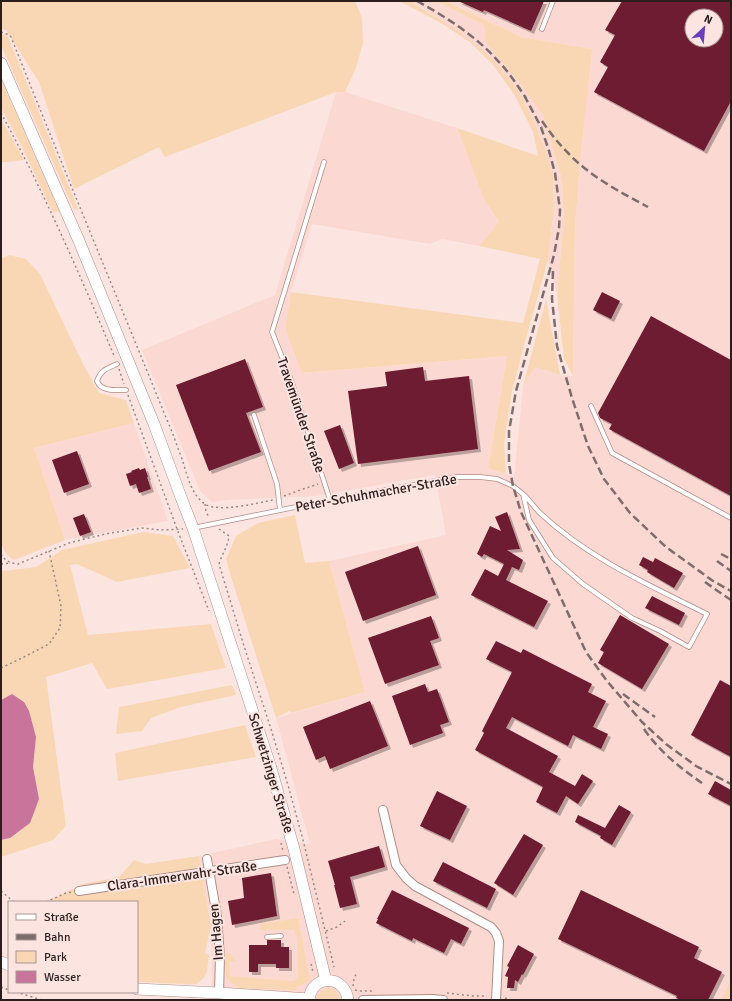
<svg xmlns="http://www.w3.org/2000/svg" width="732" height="1001" viewBox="0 0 732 1001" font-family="Signika,sans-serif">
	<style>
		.built { fill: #fcd8d2; fill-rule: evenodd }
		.green { fill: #fad7b4 }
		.water { fill: #c8749b }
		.building { fill: #6d1a30; fill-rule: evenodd; filter: url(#shadow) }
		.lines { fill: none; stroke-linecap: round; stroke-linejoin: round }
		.service-casing { stroke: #af8d87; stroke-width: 5.5 }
		.minor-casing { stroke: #af8d87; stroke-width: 10 }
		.secondary-casing { stroke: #af8d87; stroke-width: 12 }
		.path { stroke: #9b8986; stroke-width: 1.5; stroke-dasharray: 2 3; stroke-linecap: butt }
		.service { stroke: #fff; stroke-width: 4 }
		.minor { stroke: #fff; stroke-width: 8 }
		.secondary { stroke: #fff; stroke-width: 11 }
		.rail { stroke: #7e6d6a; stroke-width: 2.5; stroke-dasharray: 8 4; stroke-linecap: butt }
		.labels { text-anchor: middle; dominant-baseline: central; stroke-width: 4; stroke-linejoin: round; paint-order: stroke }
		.street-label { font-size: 14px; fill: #2b1e1c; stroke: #fce5e1 }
	</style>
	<defs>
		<filter id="shadow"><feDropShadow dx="3" dy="3" stdDeviation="0" flood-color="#0004"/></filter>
	</defs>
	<rect width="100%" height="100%" fill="#fce5e1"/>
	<path class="built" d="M410,1H436L484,25L486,43L499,58L518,81L543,115L562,180L564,217L557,295L548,260L553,217V175L546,152L534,121L481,49L423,8Z
		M445,1H731V979L721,1000H212L211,927L199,856L276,839L310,844L276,718L365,692L329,561L446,535L435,475L316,496L229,500L212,502L200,491L142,350L275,295L336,92H345L457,128L484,200L499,223L479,246L442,239L430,244L312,224L291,292L285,329L303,373L507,356L488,468L514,477L523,386L535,367L560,375L573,376L575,227L580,162L591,49L521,37ZM692,16H716V40H692Z
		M134,423L168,521L65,540L34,448Z"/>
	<path class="green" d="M1,1H355L362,18L363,43L356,68L345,92H336L165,157L159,147L74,189L39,82L6,30L1,29Z
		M399,1H410L460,32L481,49L495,62L516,87L534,121L546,152L553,175V217L548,260L528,331L512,391L504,443L506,474L488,468L507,356L302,373L285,329L291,292L523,323L540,259L479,246L499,222L484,200L457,128L538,156L533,132L515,96L495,67L471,43L441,23Z
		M436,1H445L521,37L592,49L580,162L575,227L573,376L564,359L557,295L564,217L562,180L543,115L518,81L499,58L486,43L484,25Z
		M1,34L7,36L9,39L79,211L73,208L1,45Z
		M1,79L59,211L53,213L21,145L1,108Z
		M1,119L24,160L8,162H1Z
		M9,255L26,259L40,274L83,364L99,393L126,400L134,423L34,448L65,540L14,560C6,555 4,552 1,542V259Z
		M546,299L560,375L535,367L523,386Z
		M295,515L305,563L329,561L365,692L291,713L289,711L276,718L232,580L226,559L236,536L258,523Z
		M143,532L173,536L190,568L117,582L77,564L70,565L88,635L211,624L226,668L107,689L92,663L46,677L66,826L53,840L1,857V840L10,838L39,799L33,767L36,737L12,694L1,700V569L3,571L36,567L62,550Z
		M232,685L236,695L181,707L151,718L142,731L116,734L119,707Z
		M245,725L256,757L118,781L115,753Z
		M199,856L211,927L205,953L209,955L207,971L204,978L196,984H185L137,982V902H46L83,884L119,877L134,860L146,864Z
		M298,918L309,975V980L306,983L297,987L296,990L238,988L229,981L226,975L225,952C231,953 233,956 236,961L229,962L230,976L293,981L296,979L298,976L297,938L294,930H260V924Z
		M731,979V1000H721Z
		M327,988C334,988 339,992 340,1000H316C317,994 321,990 327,988Z"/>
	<path class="water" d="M12,694L24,702L29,711L36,737L33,767L39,799L30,823L10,838L1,840V700Z"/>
	<path class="building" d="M458,1H544L531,31L484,10L483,12Z
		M622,1H731V101L704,151L594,92L608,67L600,62L615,35L605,30ZM692,16H716V40H692Z
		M602,292L620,301L611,319L593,310Z
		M651,316L731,360V496L609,429L612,424L600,418L598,413Z
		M245,359L263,407L246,413L261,452L209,471L176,385Z
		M423,367L425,381L469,376L478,449L358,464L348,391L387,386L385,372Z
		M340,425L354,463L339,469L324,431Z
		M77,451L89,484L64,493L52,460Z
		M139,468L140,470L145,468L148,477H147L151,489L139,493L136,484L130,486L126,474L132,472L131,471Z
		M507,512L520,549L507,550L523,560L519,570L512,567L506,580L548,601L534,627L471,595L485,569L498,576L504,564L484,554L482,557L477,554L490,526L501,531L495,517Z
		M84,514L91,532L80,536L73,518Z
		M418,546L436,595L363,621L345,572Z
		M643,557L653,562L655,558L683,573L674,588L647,572L648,570L639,565Z
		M652,596L685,613L679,625L645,608Z
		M620,615L669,644L642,689L598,663L604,652L600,650Z
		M431,616L439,638L430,641L439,665L385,684L368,638Z
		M496,641L521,653L523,649L592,684L588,692L606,701L593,727L608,734L601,749L573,735L568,746L512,717L506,728L558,756L549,772L575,786L582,774L593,781L578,804L566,796L557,813L536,802L543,787L475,750L484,733L482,731L512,672L486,659Z
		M720,680L731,686V757L691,735Z
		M425,684L428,692L437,689L449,722L440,725L443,733L410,745L392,696Z
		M370,701L388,746L330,769L325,756L316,760L303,727Z
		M715,781L731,790V806L708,794Z
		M437,791L467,806L450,840L420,826Z
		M619,805L631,812L612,845L600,838L601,836L575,822L578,815L605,828Z
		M524,834L543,845L513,895L494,883Z
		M379,846L385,867L350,877L357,904L340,908L334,885H335L328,861Z
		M443,862L496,889L487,908L433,881Z
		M271,873L277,916L232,925L228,901L244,898L242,878Z
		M392,890L469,928L461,944L451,939L444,953L413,938L412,941L376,923L378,919H377Z
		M581,890L699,947L694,958L722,972L708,1000H681L676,998L677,996L558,939Z
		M267,940H281V947H289V968H276V964H258V972H249V945H267Z
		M518,945L534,954L523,975L522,974L518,982L515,980L514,988H507L508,977L505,976L509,967L507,966Z"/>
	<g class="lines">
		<defs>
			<path id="service" d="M542,29L553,1
				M324,162L272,332L291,380L330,500
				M117,364C106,369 101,370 97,381C101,392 117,390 126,390
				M591,406L612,453L731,518
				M254,415L277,484L280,510
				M193,528L330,500L457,477H480L497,479L513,486L524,495C530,501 535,508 540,513C588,558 649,585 707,614L689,647L660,631L632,618L583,584L553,558L529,520L523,494
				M267,937L281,936"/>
			<path id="minor" d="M383,810L396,865L406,878L415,886L491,927L496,933L499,941L496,1000
				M207,859L217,916L220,957L219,993
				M79,891L285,860
				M363,1000L433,999L443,1000"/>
			<path id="secondary" d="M1,63L79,241L154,424L182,500L193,528L270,765L294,849L326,981
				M1,962L9,965
				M137,989L219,993L309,999
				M309,1000C311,974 345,974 348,1000"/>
		</defs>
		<use href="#service" class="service-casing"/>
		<use href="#minor" class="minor-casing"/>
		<use href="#secondary" class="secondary-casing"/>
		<path class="path" d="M1,32L9,35L11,37C62,165 115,292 167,420C173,433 177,446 182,459C187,474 191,495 205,504C219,513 257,503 273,500
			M1,113C44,192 80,275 115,358
			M119,369L124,384
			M128,395L177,529L209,611
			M284,496L303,489L318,484
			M205,504L206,511L209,518
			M219,529L229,536C228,546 222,554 219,564L244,646L271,729L288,785L303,840L334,967
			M1,554C5,561 10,563 18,564L69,543L105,534L142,528L160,530L183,529
			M1,564L11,563
			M1,668L24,657L49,644L60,628L61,606L49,551
			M281,843L283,851
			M287,867L294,894
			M1,891L14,902
			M46,902L66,893L72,892
			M326,931L337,927L345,921
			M311,964L313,972
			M353,986L354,979L356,974
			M1,987L9,990
			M355,990L359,991H374
			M16,992L42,1000
			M447,993L473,996H487
			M505,998L512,1000"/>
		<use href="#service" class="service"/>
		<use href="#minor" class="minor"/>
		<use href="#secondary" class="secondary"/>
		<path class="rail" d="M417,1C446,17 476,36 498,61C509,72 517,85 526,98
			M524,95L541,127L549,151L555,173L560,210L559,228L554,255L516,391L509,431V464L513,486L521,512L586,652L607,681L642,722L666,744L696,766L731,784
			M542,121C550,133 559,144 569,154C591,177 620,192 648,207
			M553,271L552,299L557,346L572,398L588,446L604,479L630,513L666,547L713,581L731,591
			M721,554L731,559
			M717,561L731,571
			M705,582L722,594L731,600
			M623,694L655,717
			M644,729C659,751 680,768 702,783"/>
	</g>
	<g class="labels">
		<g class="street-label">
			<text transform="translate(301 415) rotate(71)">Travemünder Straße</text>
			<text transform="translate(376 493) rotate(-10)">Peter-Schuhmacher-Straße</text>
			<text transform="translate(271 773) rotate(73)">Schwetzinger Straße</text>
			<text transform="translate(182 876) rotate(-8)">Clara-Immerwahr-Straße</text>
			<text transform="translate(216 932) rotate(-95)">Im Hagen</text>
		</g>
	</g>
	<rect width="732" height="1001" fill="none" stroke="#2b1e1c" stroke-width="4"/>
	<rect x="8" y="901" width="130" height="92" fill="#fce5e1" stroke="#a89592"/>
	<rect x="16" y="914" width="20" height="6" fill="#ffffff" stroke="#a89592"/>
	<text x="44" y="921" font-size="12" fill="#2b1e1c">Straße</text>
	<rect x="16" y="934" width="20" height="6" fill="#7e6d6a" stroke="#a89592"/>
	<text x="44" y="941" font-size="12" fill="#2b1e1c">Bahn</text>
	<rect x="16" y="951" width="20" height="12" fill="#fad7b4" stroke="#a89592"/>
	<text x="44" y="961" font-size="12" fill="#2b1e1c">Park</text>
	<rect x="16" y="971" width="20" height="12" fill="#c8749b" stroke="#a89592"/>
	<text x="44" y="981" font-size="12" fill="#2b1e1c">Wasser</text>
	<g transform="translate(704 28) rotate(26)"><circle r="19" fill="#fce5e1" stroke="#a89592"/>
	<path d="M0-3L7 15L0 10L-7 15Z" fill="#6840b9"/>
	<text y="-6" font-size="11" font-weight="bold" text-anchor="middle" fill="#2b1e1c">N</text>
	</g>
</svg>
